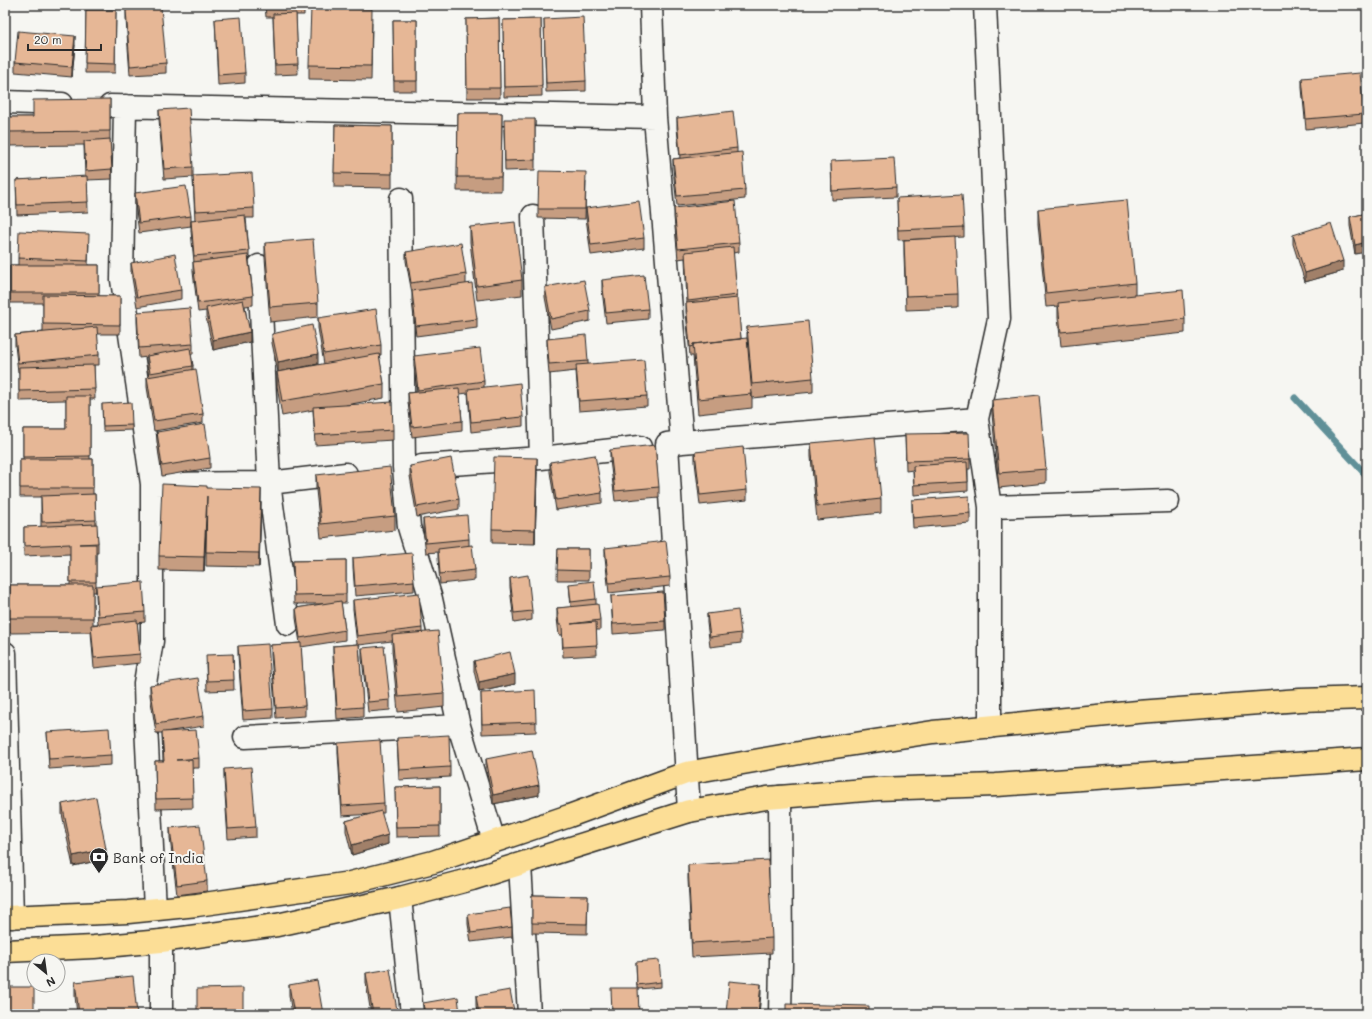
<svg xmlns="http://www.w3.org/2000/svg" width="1372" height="1019" viewBox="0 0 1372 1019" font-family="Mali,sans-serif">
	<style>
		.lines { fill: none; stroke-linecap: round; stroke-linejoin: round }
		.stream { stroke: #609098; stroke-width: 7 }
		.minor-casing { stroke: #2b2b2b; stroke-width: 25 }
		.major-casing { stroke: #2b2b2b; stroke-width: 25 }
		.minor { stroke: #f6f6f2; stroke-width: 22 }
		.major { stroke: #fcde96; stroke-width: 22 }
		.wall { fill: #c69d81; stroke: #2b2b2b }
		.shaded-wall { fill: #a18069; stroke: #2b2b2b }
		.building { fill: #e6b796; stroke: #2b2b2b }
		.labels { text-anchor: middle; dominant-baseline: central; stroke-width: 4; stroke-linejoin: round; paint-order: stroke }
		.poi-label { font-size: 14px; fill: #2b2b2b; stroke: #f6f6f2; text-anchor: start }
	</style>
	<rect width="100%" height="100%" fill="#f6f6f2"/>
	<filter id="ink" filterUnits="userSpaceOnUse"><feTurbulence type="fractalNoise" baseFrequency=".025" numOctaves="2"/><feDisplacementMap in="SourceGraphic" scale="8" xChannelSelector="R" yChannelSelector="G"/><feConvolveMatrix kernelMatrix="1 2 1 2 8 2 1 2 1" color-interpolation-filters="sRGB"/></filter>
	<g filter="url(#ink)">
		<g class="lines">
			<path class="stream" d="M1295,398L1367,476"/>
			<defs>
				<path id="minor" d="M651,5L655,117L682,442L667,444L689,811
					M5,102L62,104
					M110,106L655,117
					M125,106L122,280L152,484V641L145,683L146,725L155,909
					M401,199L404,467L409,527L431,599L459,726L494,841
					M533,216L541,458
					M259,266L269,483L288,624
					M977,419L999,319L985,5
					M682,442L977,419L990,507
					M422,466L541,458L640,447
					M152,484L269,483L346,474
					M5,653L12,917
					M990,727V507L1168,501
					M245,737L459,726
					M520,865L529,1014
					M400,898L412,1014
					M161,941V1014
					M780,1014L781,962L780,797"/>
				<path id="major" d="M5,917L128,912L197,905L350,883L433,862L569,816L686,773L822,749L933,732L1138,712L1300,700L1367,698
					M5,951L94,947L161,941L277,925L400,898L472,879L689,811L767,798L877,789L996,785L1367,759"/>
			</defs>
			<use href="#minor" class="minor-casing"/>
			<use href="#major" class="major-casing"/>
			<use href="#minor" class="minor"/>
			<use href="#major" class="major"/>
		</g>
		<path class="wall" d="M101,5H144V7H101Z
			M152,5H166V6Z
			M230,5H259L230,7Z
			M265,5H304V15H296L298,74L275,75L273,17H266Z
			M86,10H116L115,73H85Z
			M126,10L166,63V73L130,75L126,19Z
			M499,18L500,98H467L466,19Z
			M215,19L245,73V83L218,85Z
			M541,19L542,96L504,97L503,20Z
			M544,19L586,81V91L546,92Z
			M393,20H417V91H394Z
			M372,23L371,80L309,79V65Z
			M75,45L72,77L15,72V62Z
			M1302,78L1364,114V123L1306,129L1302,88Z
			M110,99V139L112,179L87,180L88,212L17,215L16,180L85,177L84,145L7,146V117H33Z
			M159,110L193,167V176L254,208V218H246L249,251V260L253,296V305L245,306L250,342L213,350L206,317V311L198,312L193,272V262H194L191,231V221H195L193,177L164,179L159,119Z
			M458,113H502L501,191H457Z
			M677,118L737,148V152L745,190V199L677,206L673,168V159L680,158L677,128Z
			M535,119V170L505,171L504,129Z
			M335,125L392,126V188L334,187Z
			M831,161L896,187V197L832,200Z
			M586,182L585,219L538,218V209Z
			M135,193L191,216V226L139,233L135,203Z
			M897,198L964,227V237L898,240Z
			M586,208L644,238V248L591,255L586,218Z
			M674,208L739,243V252L733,253L737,298L741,339L752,394V408L698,414L693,356H690L686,312V303H687L685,258L678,259L674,217Z
			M1038,209L1135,283V295L1185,319V333L1061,346L1058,317V306L1046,307L1038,224Z
			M1367,213L1355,254L1350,226V217Z
			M470,227L522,280V295L477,300L470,242Z
			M1293,235L1343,271L1305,282L1293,244Z
			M904,240L958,294V308L906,310L904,254Z
			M265,243L318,303V317L270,322L265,258Z
			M89,244L88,265H99V296H120V334H97L99,355V365H94L95,399H90V459H93V494H95L96,524L98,543V553H96V592H93V624H98L96,596V586L145,612V622L137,623L140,654V663L94,668L91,632L9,633L10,585H70V554L24,556V527H41V497H20V459H23V429H66V400L19,401V372H18L15,345V335L43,332V303H10V265H18V258Z
			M406,252L466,274V284L477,319V328L416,336L412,301V293L406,261Z
			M131,263L181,290V299L137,307L131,272Z
			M602,280L648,309V319L606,323L602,290Z
			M545,287L590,311V321L551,329L545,297Z
			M137,312L193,344V354H191L193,366V370L203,414V423L154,431L147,387V377H149L147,366V357L139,358L137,322Z
			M318,318L381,345V355H379L384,384V398L346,405L393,430V440L315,445L313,410L282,416L277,386V372H278L272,343V334L318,364L282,371L324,364L318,328Z
			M747,327L813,378V392L752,398L747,341Z
			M547,339L588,361V364L647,396V406L579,411L576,371L549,374L547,349Z
			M414,356L484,381V387L523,417V426L471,432L468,393L460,394L462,421V431L412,437L408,402V393L417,392L414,366Z
			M992,400L1046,469V483L999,488L992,414Z
			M102,404L132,425V430L103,431Z
			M157,432L210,458V468L162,476L157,442Z
			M905,434L970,459V469H968V491L914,495L913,470L906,471Z
			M811,443L881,499V513L817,520L811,457Z
			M610,450L659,487V497L615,501L610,460Z
			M695,452L747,490V500L700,505L695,462Z
			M550,462L602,493V503L556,510L550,472Z
			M410,466L459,499V509L417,517L410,476Z
			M537,472L535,544L492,543V529Z
			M316,475L395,516V530L321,538L316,490Z
			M207,488L261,503L259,567L206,566V523L204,571L159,570V556Z
			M912,500L970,513V523L913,528L912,510Z
			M423,519L469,539V545L475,570V580L440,584L438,558V552L426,553L423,529Z
			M605,548L670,577V586L609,593L605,557Z
			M558,549H589V580H557Z
			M353,558L414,581V591L355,596L353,567Z
			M346,560V603H341L345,630V640L301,647L305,706V716L276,718L271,655V645L300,643L296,618V608L323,604H294L293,561Z
			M510,578L532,611V620L514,623L510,587Z
			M569,584L596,599V604L600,620V630H596L597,655L563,657L562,635H559L557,618V608L571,607Z
			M611,596L665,621V630L613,634Z
			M353,600L422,628V632L444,693V707L398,712L392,650V641L359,645L363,707V717L337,719L333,656V646L357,644L353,609Z
			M707,614L741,633V643L710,647L707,623Z
			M238,646L273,709V718L243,720L238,655Z
			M362,648L390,700V710L368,712L362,658Z
			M233,654L234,690L207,691L206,664Z
			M474,661L515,684L479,692L474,671Z
			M150,685L204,716V726L165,732L199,758V768H192L193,808L156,809L155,761H163L162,733H156L150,695Z
			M481,693L536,722V732L482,734Z
			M47,732L111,755V765L49,769Z
			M397,738L450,767V777L399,780Z
			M338,743L384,803V813H381L388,844L352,855L346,831V821L373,814L342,816L338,753Z
			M486,759L539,795L493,804L486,769Z
			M224,769L256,827V837L228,839L224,779Z
			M440,786V836L396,837L395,787Z
			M62,804L106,859L73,866L62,814Z
			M170,828L207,881V891L177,895L170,838Z
			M688,865L772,938V953L692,957L688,879Z
			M532,895L588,896L587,934L532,933Z
			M468,914L512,927V937L471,942L468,924Z
			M636,962L661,982V987L638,989L637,988Z
			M366,973L397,1010V1014H371L366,983Z
			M75,982L137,1014H77L75,996Z
			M289,985L323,1014H292L289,995Z
			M476,996L514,1011V1014H477L476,1005Z"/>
		<path class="shaded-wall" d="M75,36V45L72,77V67Z
			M1367,242V252L1355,254V245Z
			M1343,261V271L1305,282V273Z
			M250,332V342L213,350V340Z
			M318,354V364L278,372V362Z
			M537,458V472L535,544V530Z
			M261,489V503L259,567V553Z
			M207,496V511L204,571V557Z
			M515,674V684L479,692V682Z
			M539,785V795L493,804V795Z
			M388,835V844L352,855V845Z
			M106,849V859L73,866V856Z
			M761,984V994L759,1014H758Z"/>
		<path class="building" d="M266,5H304L266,7Z
			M161,7L166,63L130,66L126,10Z
			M311,8L372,9L371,66L309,65Z
			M86,10H116L115,64L85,63Z
			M296,13L298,64L275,65L273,14Z
			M241,17L245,73L218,75L215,19Z
			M583,17L586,81L546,83L544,19Z
			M499,18L500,88H467L466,19Z
			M541,19L542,86L504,87L503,20Z
			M393,20H417V81H394Z
			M18,31L75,36L72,67L15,62Z
			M1360,73L1364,114L1306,119L1302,78Z
			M110,99V131L7,132V117H33V100Z
			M189,108L193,167L164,169L159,110Z
			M733,111L737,148L680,155L677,118Z
			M458,113H502L501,177H457Z
			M504,119H535V160L505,161Z
			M335,125L392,126V174L334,173Z
			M110,139L112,169L86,171L84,141Z
			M742,152L745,190L677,196L673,159Z
			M894,158L896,187L832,191L831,161Z
			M539,171L586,172L585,209H538Z
			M252,173L254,208L195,211L193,176Z
			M87,176L88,202L17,205L16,180Z
			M186,186L191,216L139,223L135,193Z
			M962,194L964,227L898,230L897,198Z
			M1127,200L1135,283L1046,293L1038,209Z
			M639,201L644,238L591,245L586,208Z
			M735,201L739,243L678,249L674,208Z
			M1367,213V242L1355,245L1350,217Z
			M245,215L249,251L194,256L191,221Z
			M515,222L522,280L477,286L470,227Z
			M1331,223L1343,261L1305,273L1293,235Z
			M19,231L89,234L88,261L18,258Z
			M955,237L958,294L906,296L904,240Z
			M313,239L318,303L270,307L265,243Z
			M461,243L466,274L411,283L406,252Z
			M733,247L737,295L688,301L685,252Z
			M175,254L181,290L137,297L131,263Z
			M248,255L253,296L198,303L193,262Z
			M10,265H99V293H10Z
			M644,275L648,309L606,313L602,280Z
			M584,280L590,311L551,319L545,287Z
			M472,283L477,319L416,326L412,291Z
			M1183,290L1185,319L1061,332L1058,303Z
			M43,295L120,296V325L43,324Z
			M738,298L741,339L693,344V346L690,347L686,303Z
			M243,300L250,332L213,340L206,308Z
			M190,308L193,344L139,348L137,312Z
			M376,309L381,345L324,354L318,318Z
			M808,321L813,378L752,384L747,327Z
			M312,325L318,354L278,362L272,334Z
			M97,327L99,355L18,363L15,335Z
			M586,335L588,361L549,364L547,339Z
			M747,338L752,394L698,399L693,344Z
			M190,348L193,366L150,373L147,356Z
			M480,348L484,381L418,390L414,356Z
			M379,354L384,384L282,401L277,372Z
			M644,360L647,396L579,401L576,365Z
			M94,365L95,389L19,391V367Z
			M196,369L203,414L154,421L147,377Z
			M520,383L523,417L471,422L468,389Z
			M459,388L462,421L412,427L408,393Z
			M1039,395L1046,469L999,473L992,400Z
			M66,396H90V456L23,457V429H66Z
			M131,402L132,425L103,426L102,404Z
			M392,402L393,430L315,435L313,407Z
			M205,424L210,458L162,466L157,432Z
			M969,433L970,459L906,461L905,434Z
			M875,437L881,499L817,506L811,443Z
			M655,445L659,487L615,491L610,450Z
			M743,447L747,490L700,495L695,452Z
			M595,455L602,493L556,500L550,462Z
			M494,457L537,458L535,530L492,529Z
			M451,458L459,499L417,507L410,466Z
			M20,459H93V488H20Z
			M967,462L968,482L914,485L913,466Z
			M390,467L395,516L321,524L316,475Z
			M162,484L207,486V488L261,489L259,553L206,552L207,496L204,557L159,556Z
			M95,494L96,520L42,522L41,496Z
			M969,496L970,513L913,518L912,500Z
			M467,515L469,539L426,543L423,519Z
			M97,524L98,543L79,544H96V582H70V544L24,546V527Z
			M666,541L670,577L609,583L605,548Z
			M472,545L475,570L440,574L438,549Z
			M558,549H589V571L557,570Z
			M412,553L414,581L355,586L353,558Z
			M346,560V594L294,595L293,561Z
			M528,575L532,611L514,613L510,578Z
			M594,581L596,599L571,602L569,584Z
			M143,582L145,612L98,616L96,586Z
			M10,585H93V618H9Z
			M663,592L665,621L613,624L611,596Z
			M419,593L422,628L357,636L353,600Z
			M341,601L345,630L300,638L296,608Z
			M598,604L600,620L571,624L596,622L597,645L563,647L562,625H559L557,608Z
			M738,610L741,633L710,637L707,614Z
			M137,620L140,654L94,658L91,625Z
			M438,631L444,693L398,697L392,635Z
			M301,643L305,706L276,708L271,645Z
			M268,644L273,709L243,711L238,646Z
			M359,644L363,707L337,709L333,646Z
			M384,646L390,700L368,702L362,648Z
			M510,652L515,674L479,682L474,661Z
			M233,654L234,680L207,681L206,655Z
			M198,678L204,716L156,724L150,685Z
			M535,690L536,722L482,724L481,693Z
			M109,728L111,755L49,759L47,732Z
			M196,730L199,758L176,760H192L193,798L156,799L155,761H164L162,732Z
			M449,735L450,767L399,770L397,738Z
			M380,740L384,803L342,806L338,743Z
			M532,750L539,785L493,795L486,759Z
			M251,767L256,827L228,829L224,769Z
			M440,786V826L396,827L395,787Z
			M96,797L106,849L73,856L62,804Z
			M381,811L388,835L352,845L346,821Z
			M200,825L207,881L177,885L170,828Z
			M768,860L772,938L692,943L688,865Z
			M532,895L588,896L587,924L532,923Z
			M510,908L512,927L471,933L468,914Z
			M659,960L661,982L637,985L636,962Z
			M390,969L397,1010L373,1014L366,973Z
			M133,976L137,1014H79L75,982Z
			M317,980L323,1014H294L289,985Z
			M729,981L761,984L758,1014H726Z
			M5,987H34V1014H5Z
			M243,988V1014H197V989Z
			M611,988H638L639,1014H612Z
			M510,990L514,1011L492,1014H479L476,996Z
			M458,997L460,1014H425L423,1003Z
			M786,1004L869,1006V1014H786Z"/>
	</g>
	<defs>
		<symbol id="bank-pin" viewBox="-11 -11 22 30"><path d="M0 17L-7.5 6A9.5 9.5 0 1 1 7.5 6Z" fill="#2b2b2b" stroke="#f6f6f2"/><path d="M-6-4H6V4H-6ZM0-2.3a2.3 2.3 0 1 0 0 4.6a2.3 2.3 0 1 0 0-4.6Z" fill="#fff"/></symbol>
	</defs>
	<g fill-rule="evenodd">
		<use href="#bank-pin" x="88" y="846" width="22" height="30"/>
	</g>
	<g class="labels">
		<g class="poi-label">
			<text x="113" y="857">Bank of India</text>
		</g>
	</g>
	<rect width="1372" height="1019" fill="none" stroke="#f6f6f2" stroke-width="20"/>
	<rect x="10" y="10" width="1352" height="999" fill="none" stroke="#2b2b2b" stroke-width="1.5" filter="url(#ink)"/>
	<g transform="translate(46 973) rotate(151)"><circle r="19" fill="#f6f6f2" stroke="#a5a5a2"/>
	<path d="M0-3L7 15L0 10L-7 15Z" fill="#2b2b2b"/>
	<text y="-6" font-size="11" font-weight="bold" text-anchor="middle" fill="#2b2b2b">N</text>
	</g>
	<path d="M28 44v6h73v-6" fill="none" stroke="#2b2b2b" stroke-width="2"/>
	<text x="34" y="44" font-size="12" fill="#2b2b2b" stroke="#f6f6f2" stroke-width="3" paint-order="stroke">20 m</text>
</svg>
